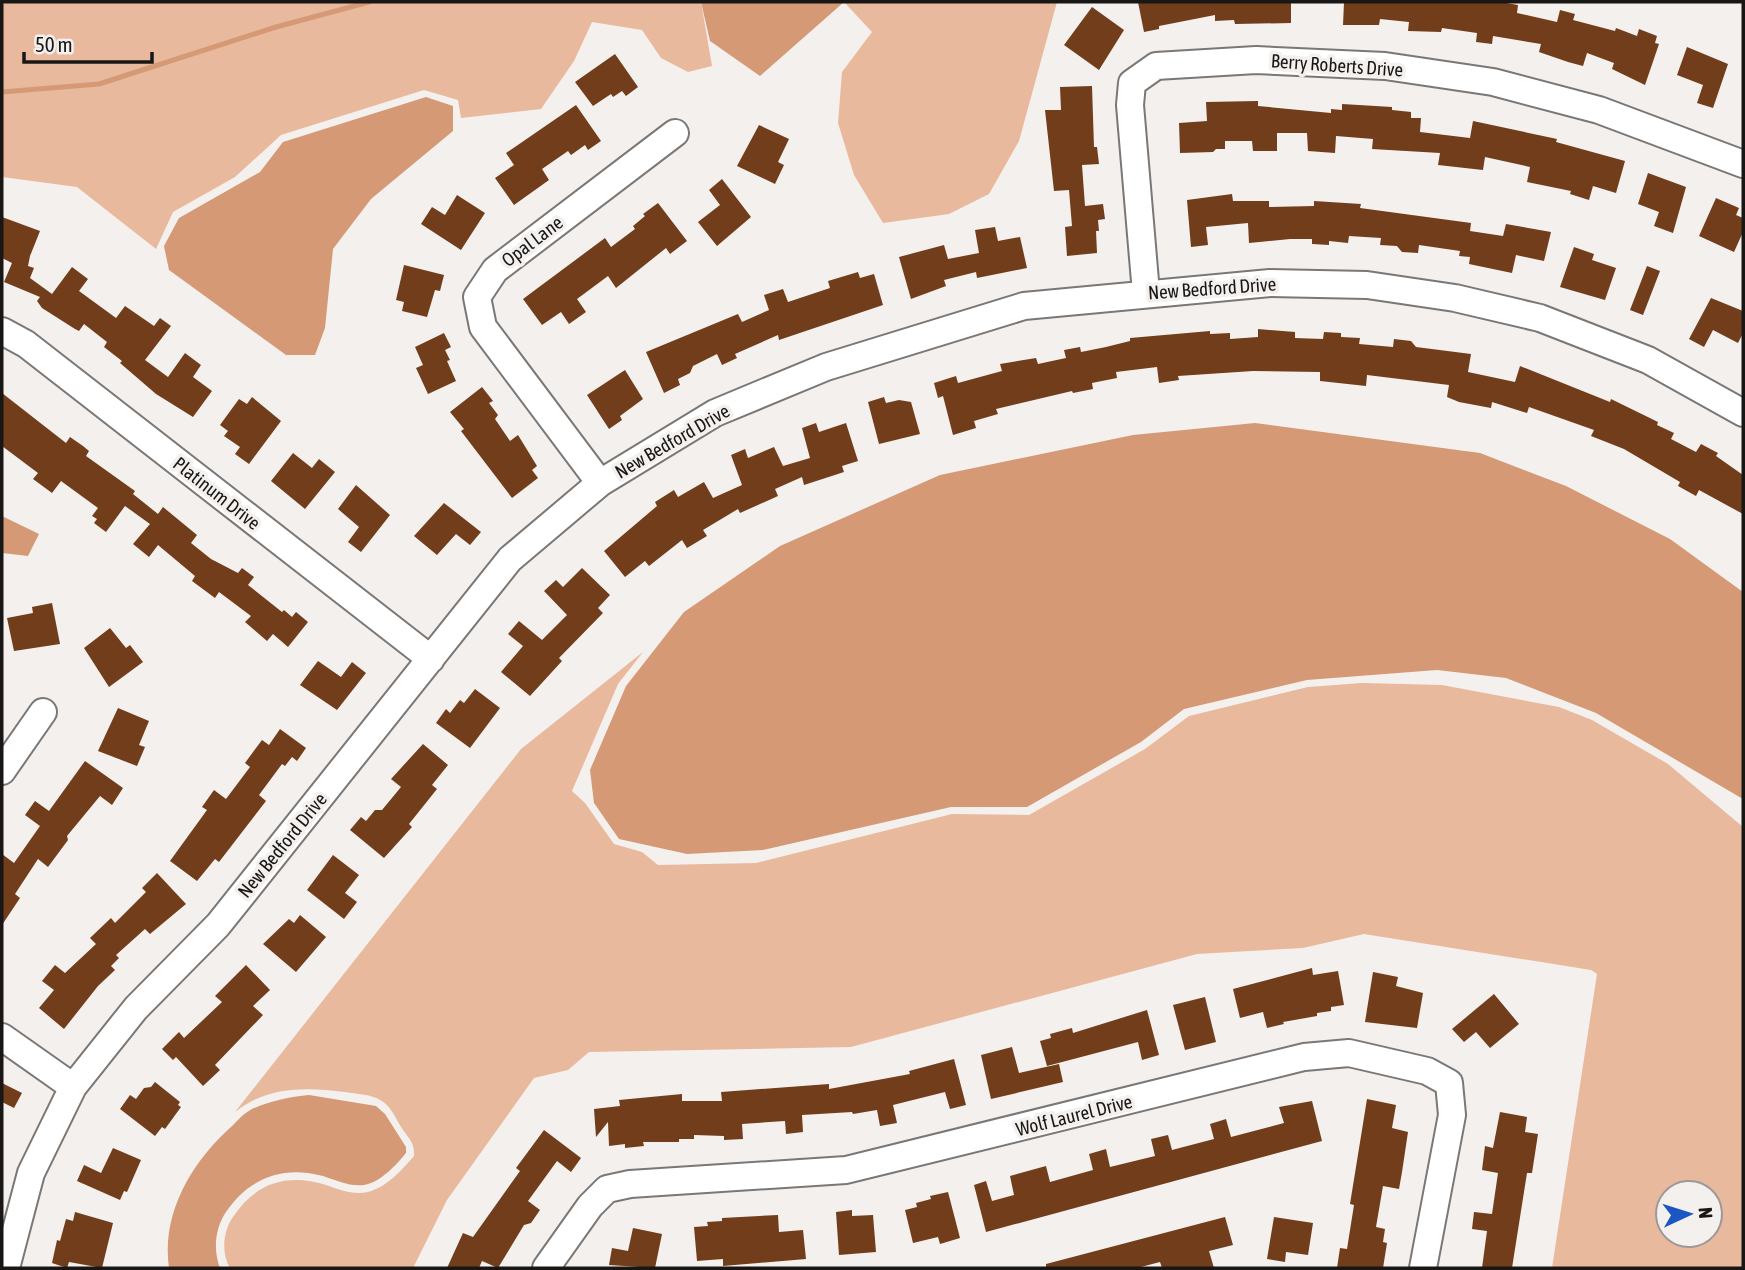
<svg xmlns="http://www.w3.org/2000/svg" width="1745" height="1270" viewBox="0 0 1745 1270" font-family="'Asap Condensed',sans-serif">
	<style>
		.green { fill: #e8b99d; fill-rule: evenodd }
		.water { fill: #d59976 }
		.lines { fill: none; stroke-linecap: round; stroke-linejoin: round }
		.stream { stroke: #d59976; stroke-width: 5 }
		.building { fill: #713d1a }
		.minor-casing { stroke: #7a7775; stroke-width: 30 }
		.minor { stroke: #fff; stroke-width: 26 }
		.labels { text-anchor: middle; dominant-baseline: central; stroke-width: 7; stroke-linejoin: round; paint-order: stroke }
		.street-label { font-size: 19px; fill: #181716; stroke: #f4f0ee }
	</style>
	<rect width="100%" height="100%" fill="#f4f0ee"/>
	<path class="green" d="M10,2H701L712,66L688,72L661,58L642,30L592,22L574,61L541,109L461,118L458,100L424,90L281,135L235,177L173,212L156,249L77,187L2,177V4Z
		M844,2H1057L1019,141L989,194L949,214L883,223L854,175L838,123L842,72L872,32Z
		M643,652L618,684L572,791L585,803L614,844L642,852L658,865L756,863L952,814L1029,815L1145,749L1189,716L1308,687L1362,683L1442,685L1559,707L1592,720L1668,764L1743,827V1268H1552L1597,974L1591,970L1364,934L1303,948L1197,954L851,1047L589,1052L568,1070L534,1078L447,1200L413,1268H230C221,1253 223,1231 233,1217C256,1182 288,1173 326,1185C341,1190 352,1195 368,1192C387,1187 402,1170 414,1156C415,1142 408,1138 401,1127C395,1117 392,1108 382,1101C372,1094 356,1094 345,1092C306,1087 267,1086 235,1112L521,749ZM1710,1193V1235H1668V1193Z"/>
	<path class="water" d="M701,2H844L760,76L710,41Z
		M426,97L453,106V131L371,199L333,249L325,328L315,355H286L169,270L164,246L179,218L260,172L283,142Z
		M1255,423L1480,453L1566,486L1670,539L1743,592V799L1596,713L1506,678L1437,670L1307,680L1184,709L1141,742L1027,807H951L763,850L687,854L619,839L594,803L590,770L626,686L684,612L780,546L940,475L1133,435Z
		M2,516L39,534L28,556L2,553Z
		M309,1095L376,1106L385,1114L406,1147V1153C396,1165 381,1182 364,1185C350,1187 336,1180 323,1176C283,1165 249,1178 226,1212C215,1228 213,1250 220,1268H169C161,1213 192,1162 231,1127C237,1121 244,1113 252,1109C270,1101 289,1097 309,1095Z"/>
	<g class="lines">
		<path class="stream" d="M2,92L99,84L276,27L369,2"/>
	</g>
	<path class="building" d="M1138,2H1291V23L1235,24L1234,20L1215,21V15L1159,26V29L1144,32Z
		M1344,2H1501L1518,5L1517,13L1557,22L1560,10L1575,14L1573,20L1615,31L1616,28L1637,36L1639,29L1657,36L1655,43L1659,44L1645,85L1612,69L1614,63L1587,53L1583,66L1568,62L1539,52L1541,44L1493,36L1492,44L1476,42L1477,33L1442,28L1441,32L1408,31L1409,22L1380,19L1379,25H1343Z
		M1092,7L1124,30L1099,70L1064,45Z
		M1687,47L1728,64L1713,108L1697,103L1703,85L1677,75Z
		M615,54L638,87L626,96L622,91L613,97L611,94L593,106L575,82Z
		M1092,86L1094,147H1097L1099,164L1082,165L1085,206L1103,204L1105,219L1098,220L1099,231H1096L1097,253L1067,256L1065,227L1072,226L1069,190L1054,191L1045,110H1061L1060,87Z
		M1258,101V106L1331,113V109L1342,110V104L1392,107V110L1411,112V118H1421L1420,132L1470,138L1473,121L1557,139L1556,142L1625,161L1616,193L1593,186L1589,200L1570,194L1571,191L1527,182L1530,167L1485,157L1483,170L1438,165L1440,153L1372,149L1373,139L1336,136L1335,153L1308,151L1307,133H1277V151H1253L1252,141H1225V149H1216L1213,152L1180,153L1179,123L1207,121L1206,102Z
		M576,105L601,141L588,150L585,145L571,155L568,151L542,169L549,180L514,205L495,178L514,165L506,153Z
		M759,125L789,139L778,162L784,165L775,184L737,166Z
		M1648,173L1686,187L1673,233L1654,226L1659,212L1638,204Z
		M722,179L751,217L717,246L698,222L720,205L709,190Z
		M1232,194L1233,201H1269V207L1314,206V201L1361,204L1360,208L1471,223L1470,231L1503,236L1506,224L1551,232L1544,261L1516,255L1512,273L1469,264L1470,257L1459,256L1460,251L1419,245L1418,253L1402,252L1397,246L1380,245L1381,238L1349,236L1348,243L1329,241V245L1312,244V239H1290L1249,243L1248,223L1206,227L1208,245L1191,247L1187,200Z
		M457,195L485,213L461,250L421,224L432,207L445,215Z
		M1716,198L1739,208L1736,215L1743,218V232L1734,252L1699,236Z
		M658,203L687,241L670,254L666,248L616,288L608,276L577,299L586,312L569,324L561,312L542,325L523,299L605,238L611,247L635,229L633,226L645,216L643,214Z
		M2,217L40,231L30,256L28,266L34,268L30,278L52,294L72,267L88,279L79,291L116,318L125,306L154,326L160,318L171,326L145,360L168,377L185,353L201,365L193,377L212,391L193,417L156,394L120,363L122,361L104,347L107,342L84,324L79,331L75,329L42,308L37,301L40,297L4,282L12,263L2,258Z
		M995,227L998,241L1020,237L1027,268L977,278L976,272L944,280L946,286L911,299L899,257L944,245L948,259L979,253L975,230Z
		M1574,247L1594,254L1592,260L1616,268L1605,300L1560,287Z
		M404,265L444,275L440,291L435,290L427,317L402,311L404,302L396,300Z
		M1647,266L1660,271L1643,315L1630,310Z
		M858,272L860,278L874,274L883,305L779,340L778,335L735,354L737,358L722,365L717,354L693,366L690,373L678,379L680,385L664,393L646,352L738,314L742,322L769,310L764,295L783,289L788,302L830,288L828,281Z
		M1711,298L1743,311V333L1738,343L1713,330L1704,347L1689,339Z
		M1258,329L1295,332V338L1323,339L1324,332L1341,333V337L1360,338L1359,344L1393,347L1394,339L1411,341L1416,347L1471,354L1468,372L1515,382L1520,366L1610,402L1611,399L1658,422L1657,425L1674,433L1671,439L1696,452L1701,444L1718,453L1716,456L1743,475V514L1699,490L1696,496L1678,486L1680,482L1624,449L1591,436L1594,430L1529,407L1527,413L1492,402L1491,408L1459,402L1447,397L1449,385L1367,375L1366,386L1320,381V372L1253,371L1178,376L1179,380L1159,383L1157,367L1116,372L1117,378L1092,383L1093,389L1073,393L1072,391L996,409L998,414L974,421L976,428L953,435L943,396L938,398L934,383L956,376L958,383L1002,371L1000,364L1036,358L1038,364L1066,358L1064,350L1080,347L1081,352L1106,347L1130,341V338L1210,331V334L1230,333V339L1258,337Z
		M444,333L451,347L445,350L450,360L447,361L456,381L428,394L416,368L423,365L415,347Z
		M625,370L643,399L620,416L622,420L609,429L587,395Z
		M482,387L493,401L489,403L498,415L495,419L510,441L518,435L537,466L532,470L538,478L512,498L461,431L464,429L450,412Z
		M2,393L66,443L70,437L83,446L89,451L86,456L135,491L133,494L158,514L163,507L197,535L191,543L211,559L238,573L242,568L254,577L248,585L282,612L284,610L292,617L296,612L308,622L288,647L273,634L267,641L245,622L251,616L219,592L215,598L192,581L195,576L158,545L149,557L133,544L150,524L125,506L106,532L94,523L97,519L92,516L98,508L61,481L52,493L33,479L38,473L2,446Z
		M252,397L281,421L249,464L235,454L240,447L224,436L228,431L220,425L239,399L247,404Z
		M884,397L886,403L899,400L911,402L920,434L879,444L868,402Z
		M816,423L819,432L846,423L858,461L842,466L844,472L804,485L802,477L775,489L778,496L740,513L738,509L703,530L707,536L687,548L682,540L649,566L645,561L625,577L604,551L657,506L655,502L674,490L678,497L704,482L713,498L742,485L731,455L745,449L748,458L774,447L783,466L810,458L802,428Z
		M293,453L312,468L319,459L335,472L305,509L271,481Z
		M356,485L390,515L361,552L348,542L359,527L338,509Z
		M444,503L481,532L470,545L456,534L437,555L414,536Z
		M582,568L610,595L598,608L603,613L559,658L562,661L530,696L501,672L523,646L508,634L519,621L542,640L567,615L544,591L556,580L563,587Z
		M52,603L60,644L14,651L7,618L33,613L32,607Z
		M110,628L126,648L130,645L143,662L109,687L84,648Z
		M318,661L341,677L352,662L366,673L337,710L300,685Z
		M475,689L500,708L470,748L436,723L446,709L450,713L460,700L464,703Z
		M118,708L149,721L139,745L145,747L137,766L98,751Z
		M280,729L306,748L297,761L292,757L285,766L282,764L259,795L266,801L219,862L215,859L197,881L170,861L207,810L202,807L214,790L226,799L250,767L245,763L262,740L269,745Z
		M423,744L448,765L432,785L437,789L409,824L412,827L384,858L350,830L361,817L366,821L375,810H382L401,787L391,779Z
		M85,761L123,788L112,805L100,796L67,836L68,840L48,867L38,859L15,894L20,898L2,925V854L14,863L40,826L25,815L35,801L49,811Z
		M333,855L359,875L345,893L357,902L344,919L307,890Z
		M157,873L186,904L150,934L145,929L116,955L119,958L111,966L115,970L98,986L64,1029L39,1008L54,990L42,981L55,965L65,973L96,944L90,938L111,918L115,923L146,892L142,888Z
		M300,915L326,937L296,972L263,944L289,919L294,923Z
		M246,965L270,990L253,1006L263,1015L215,1065L220,1070L203,1086L176,1057L173,1060L162,1049L179,1032L184,1038L222,1002L215,996Z
		M1312,968L1313,975L1338,971L1344,1005L1331,1007V1011L1317,1013V1016L1283,1022L1284,1024L1267,1028L1263,1012L1240,1018L1233,989Z
		M1373,972L1398,977L1396,986L1423,993L1417,1028L1365,1022Z
		M1494,994L1519,1024L1490,1048L1476,1032L1464,1042L1452,1029Z
		M1205,997L1216,1042L1185,1050L1173,1005Z
		M1147,1010L1159,1055L1142,1060L1138,1042L1047,1066L1040,1041L1051,1038L1050,1034L1072,1028L1073,1033Z
		M1012,1047L1019,1073L1059,1064L1063,1082L991,1099L981,1055Z
		M954,1059L966,1105L950,1109L945,1092L893,1105L897,1123L880,1126L877,1110L853,1114L852,1112L802,1115L803,1132L786,1134L785,1121L742,1124L743,1139L724,1140V1136L694,1135V1139H679V1142H643L644,1146L625,1148V1144L609,1146L608,1122L596,1137L594,1109L620,1106L619,1100L682,1094V1101H722L721,1092L829,1084V1089L910,1074L909,1071Z
		M155,1082L180,1102L178,1105L181,1107L165,1129L162,1127L155,1136L120,1109L130,1095L136,1099L144,1088L151,1087Z
		M2,1083L22,1093L14,1108L2,1102Z
		M1367,1099L1396,1105L1392,1128L1408,1132L1402,1172L1399,1189L1383,1186L1376,1227L1385,1229L1383,1242L1387,1243L1383,1268H1337L1340,1248L1347,1249L1354,1205L1350,1204Z
		M1312,1101L1322,1141L986,1232L974,1185L986,1181L992,1201L1014,1195L1010,1176L1046,1166L1050,1182L1093,1170L1089,1154L1106,1149L1110,1167L1155,1156L1151,1139L1168,1135L1172,1150L1214,1139L1210,1124L1226,1119L1231,1137L1284,1123L1279,1107Z
		M1500,1112L1527,1117L1525,1132L1538,1134L1532,1173H1527L1512,1268H1482L1487,1231L1472,1229L1474,1212L1492,1214L1498,1173L1482,1170L1485,1146L1493,1148Z
		M544,1130L581,1158L571,1172L557,1161L528,1201L540,1210L531,1223L524,1225L498,1268L482,1261L479,1268H447L463,1233L473,1237L520,1171L516,1168Z
		M113,1148L141,1160L127,1192L124,1191L120,1200L77,1181L84,1165L101,1173Z
		M948,1192L960,1238L940,1244L938,1237L913,1243L905,1210L917,1207L916,1203L931,1199L930,1196Z
		M852,1210V1216L873,1215L876,1252L839,1255L836,1212Z
		M75,1212L113,1223L102,1268L69,1262L67,1268L52,1263L57,1240L60,1241L66,1219L73,1221Z
		M778,1215L779,1232L803,1230L806,1259L723,1266V1259L697,1261L694,1227L708,1226L707,1222L722,1221V1218Z
		M1225,1217L1233,1245L1209,1251L1214,1268H1162L1160,1262L1137,1268H1046V1264Z
		M1274,1217L1313,1223L1308,1255L1286,1252L1285,1262L1267,1259Z
		M633,1228L662,1234L655,1268L609,1265L612,1248L628,1251Z"/>
	<g class="lines">
		<defs>
			<path id="minor" d="M1146,293L1130,105L1132,83L1156,66L1256,60L1385,66L1493,82L1599,110L1743,164
				M2,331L26,344L431,659
				M600,483L483,327L477,297L495,270L675,133
				M2,771L43,712
				M2,1037L73,1087
				M6,1268L31,1173L73,1087L136,1008L218,925L510,559L600,483L715,413L826,367L1024,306L1270,283L1367,285L1455,298L1540,318L1648,360L1743,413
				M546,1268L590,1206L607,1189L630,1184L846,1170L1304,1057L1349,1053L1427,1071L1449,1083L1452,1115L1423,1268"/>
		</defs>
		<use href="#minor" class="minor-casing"/>
		<use href="#minor" class="minor"/>
	</g>
	<g class="labels">
		<g class="street-label">
			<text transform="translate(1337 65) rotate(4)">Berry Roberts Drive</text>
			<text transform="translate(532 241) rotate(-37)">Opal Lane</text>
			<text transform="translate(1212 288) rotate(-4)">New Bedford Drive</text>
			<text transform="translate(672 441) rotate(-30)">New Bedford Drive</text>
			<text transform="translate(217 493) rotate(38)">Platinum Drive</text>
			<text transform="translate(282 845) rotate(-51)">New Bedford Drive</text>
			<text transform="translate(1074 1115) rotate(-14)">Wolf Laurel Drive</text>
		</g>
	</g>
	<rect width="1745" height="1270" fill="none" stroke="#181716" stroke-width="7"/>
	<g transform="translate(1689 1214) rotate(86)"><circle r="33" fill="#f4f0ee" stroke="#9c9998" stroke-width="2"/>
	<path d="M0-5L12 26L0 18L-12 26Z" fill="#1b56c2"/>
	<text y="-10" font-size="19" font-weight="bold" text-anchor="middle" fill="#181716">N</text>
	</g>
	<path d="M24 52v10h128v-10" fill="none" stroke="#181716" stroke-width="3.5"/>
	<text x="35" y="52" font-size="21" fill="#181716" stroke="#f4f0ee" stroke-width="5" paint-order="stroke">50 m</text>
</svg>
